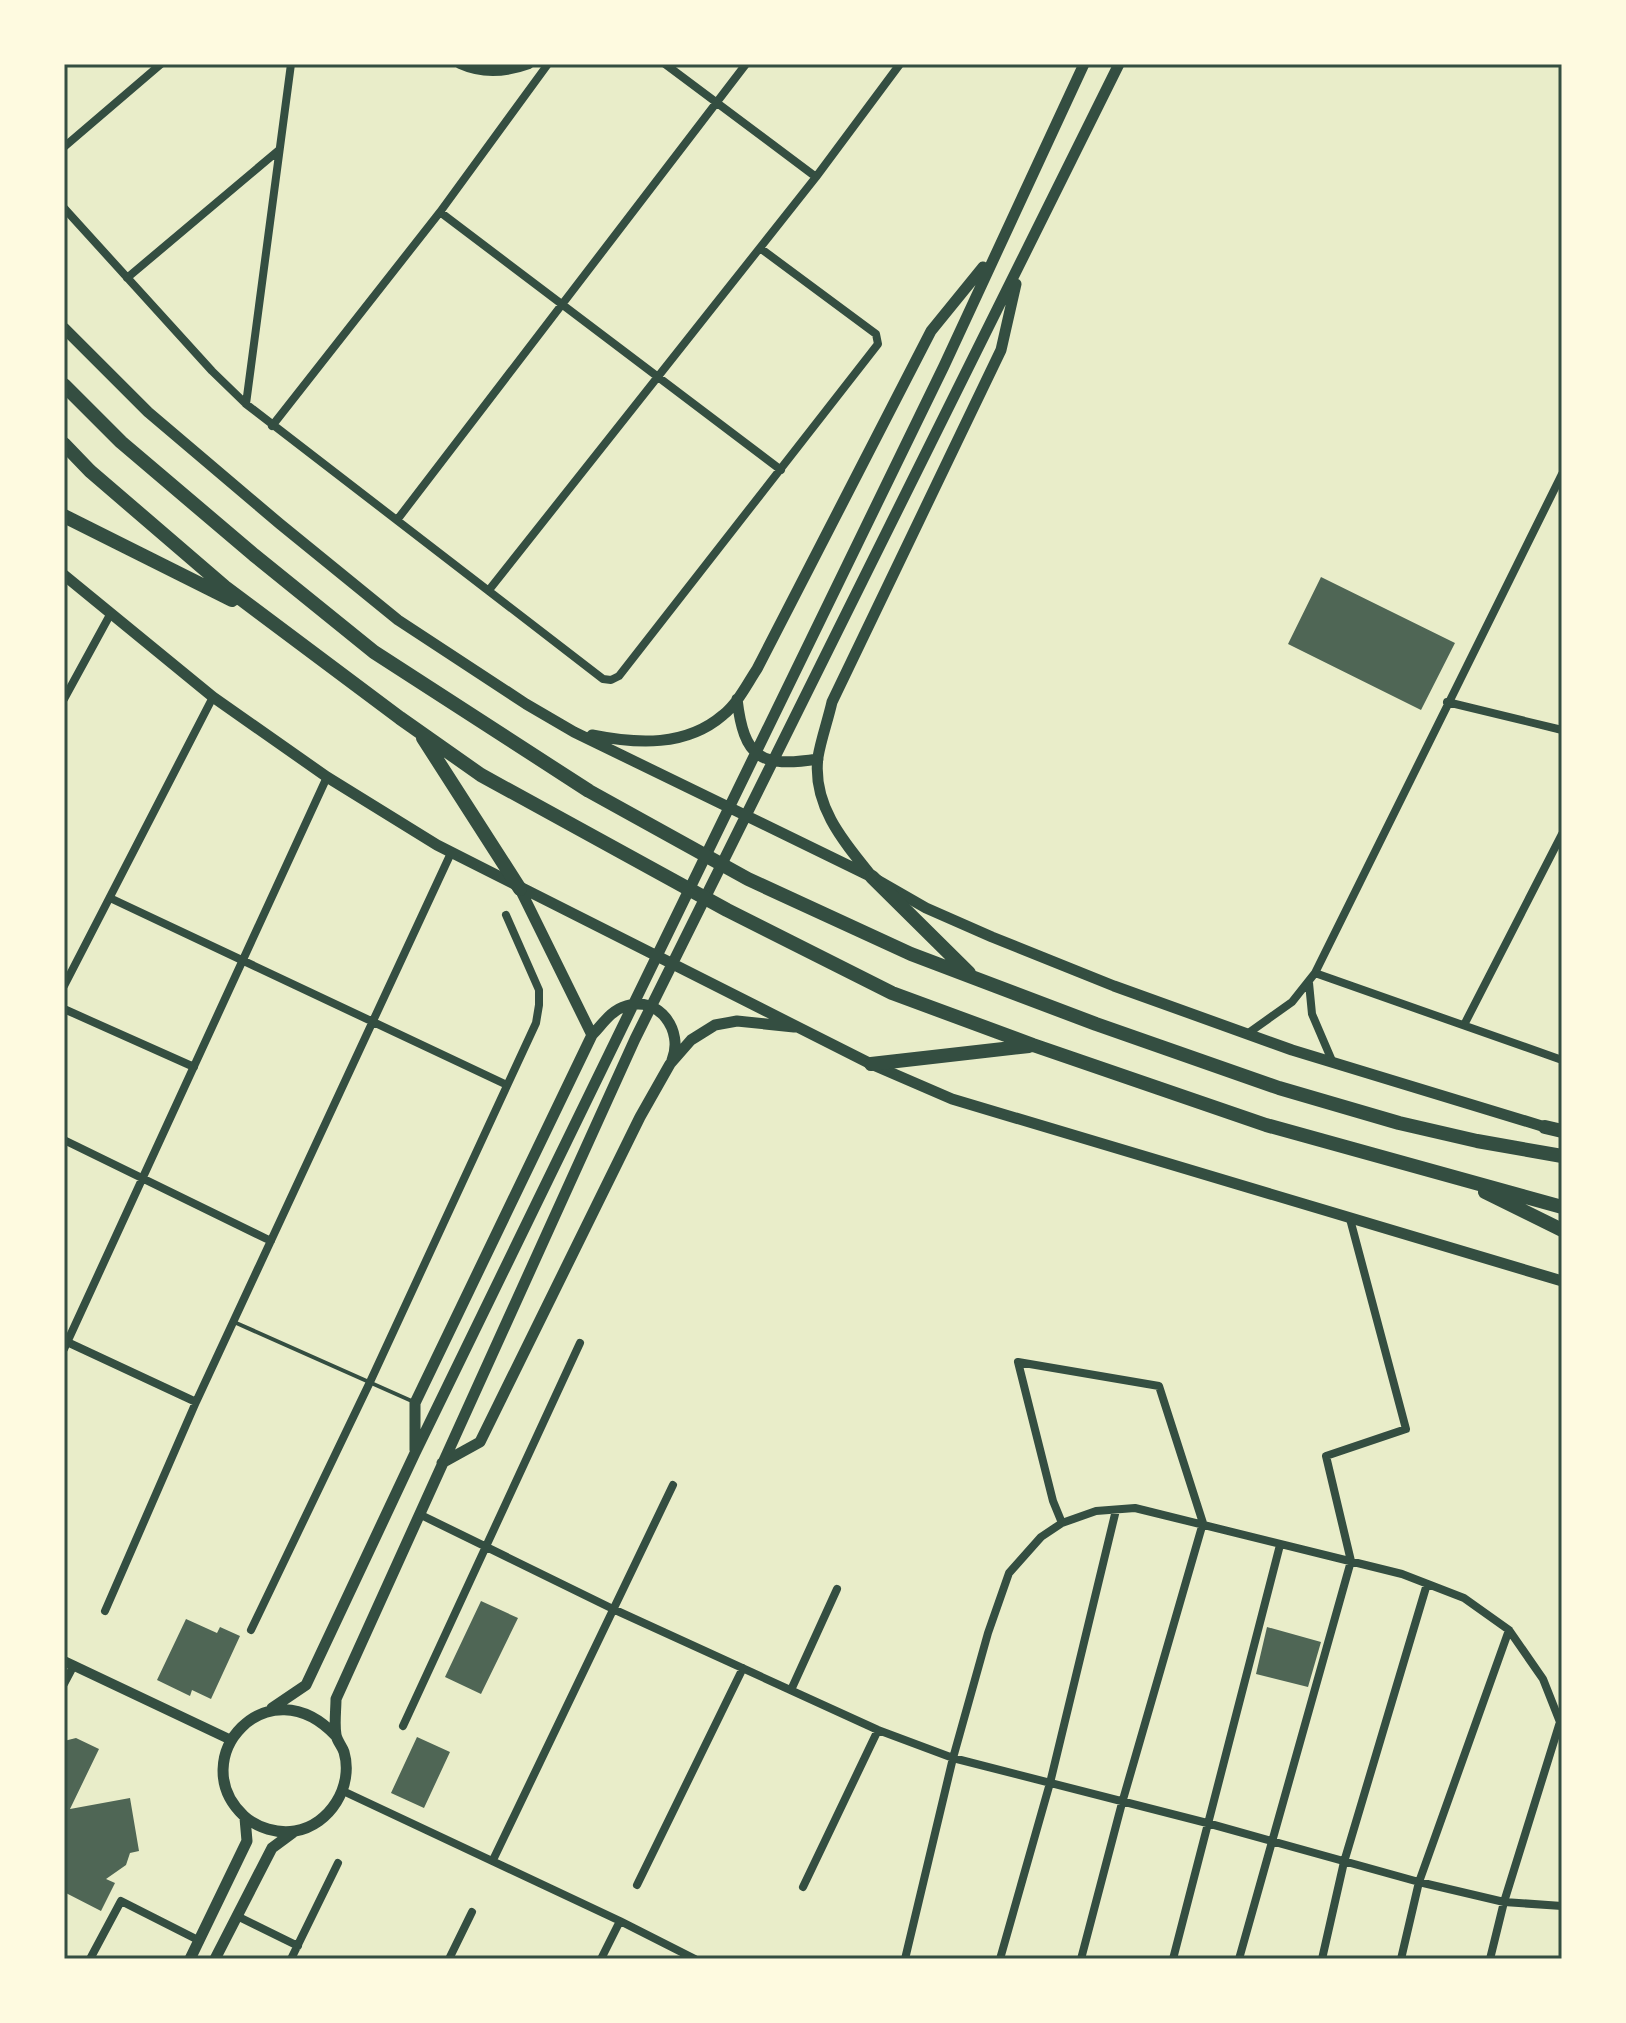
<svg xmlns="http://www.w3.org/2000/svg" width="1626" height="2023" viewBox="0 0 1626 2023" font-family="'Public Sans',sans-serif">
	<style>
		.building { fill: #4f6655 }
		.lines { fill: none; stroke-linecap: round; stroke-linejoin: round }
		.service { stroke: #344e41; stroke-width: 4 }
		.minor { stroke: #344e41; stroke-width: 8 }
		.tertiary { stroke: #344e41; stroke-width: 10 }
		.secondary { stroke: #344e41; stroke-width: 11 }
		.trunk { stroke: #344e41; stroke-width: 14 }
		.neatline { fill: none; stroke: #344e41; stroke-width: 3 }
	</style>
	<rect width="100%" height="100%" fill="#e9edc9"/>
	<path class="building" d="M1321,577L1455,643L1421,710L1288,644Z
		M481,1601L518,1618L481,1694L445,1677Z
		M186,1619L217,1633L220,1627L240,1636L211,1699L192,1690L190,1696L157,1680Z
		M1267,1627L1321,1642L1308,1687L1256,1674Z
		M417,1737L450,1752L424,1808L391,1793Z
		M76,1738L99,1749L70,1809L130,1798L139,1851L130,1853L126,1865L106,1879L115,1883L101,1911L64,1892V1741Z"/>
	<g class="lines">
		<path class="service" d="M234,1322L414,1402"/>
		<path class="minor" d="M665,64L816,177L900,64
			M64,147L161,64
			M64,208L212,371L246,404L603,679L611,680L619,676L878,344L876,334L760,248
			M440,212L781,470
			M127,278L279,150
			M246,404L291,64
			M272,426L440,212L548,64
			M397,520L746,64
			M489,590L816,177
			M64,699L111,613
			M1447,702L1562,730
			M110,898L507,1085
			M1315,973L1562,1060
			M1309,983L1312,1014L1333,1063
			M64,986L213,697
			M64,1009L194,1067
			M1464,1025L1562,834
			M1247,1034L1292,1002L1315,973L1562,474
			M64,1140L271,1241
			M65,1341L196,1402
			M64,1349L327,777
			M419,1514L613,1609L878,1730L953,1758L1207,1823L1419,1882L1504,1902L1562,1906
			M1062,1523L1053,1501L1018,1362L1159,1386L1203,1523L1122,1803L1081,1959
			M105,1611L196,1402L451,853
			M251,1630L370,1382L536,1023L539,1005V990L506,915
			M64,1684L74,1665
			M791,1690L837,1589
			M403,1726L580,1343
			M343,1791L620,1921L695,1959
			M493,1860L673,1485
			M637,1885L743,1668
			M803,1887L878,1730
			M237,1916L298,1946
			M90,1959L121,1901L200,1941
			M291,1959L338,1863
			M449,1959L472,1912
			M601,1959L620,1921
			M905,1959L953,1758L988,1633L1009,1573L1041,1537L1062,1523L1096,1511L1135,1508L1402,1574L1464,1598L1509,1630L1543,1679L1560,1722L1504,1902L1490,1959
			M1000,1959L1050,1783L1116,1510
			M1173,1959L1280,1545
			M1239,1959L1351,1561L1326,1456L1406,1429L1350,1219
			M1322,1959L1344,1862L1427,1584
			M1401,1959L1419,1882L1509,1630"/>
		<path class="tertiary" d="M460,64C482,74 507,72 529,64
			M64,1661L231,1740"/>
		<path class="secondary" d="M64,328L148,412L280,524L398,620L526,704L574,732L872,877L926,908L992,937L1114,986L1292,1050L1545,1127
			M64,575L213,697L327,777L437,845L871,1064L952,1099L1562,1281
			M737,699C744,758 760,768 818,759
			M592,735C637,744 686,747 723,715C738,703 747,684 757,669L931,331L983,267
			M870,874C842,840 812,804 818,757C821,739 828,720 832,702L1001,350L1016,284
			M592,1035C602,1025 611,1010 626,1006C659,995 684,1031 672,1060
			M415,1450V1403L592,1035L520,889
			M442,1463L480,1442L640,1117L670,1064L691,1040L715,1025L737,1021L794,1027
			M272,1708L306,1685L415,1453L944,366L1084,64
			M336,1736C268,1663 183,1759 244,1816C257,1828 278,1834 295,1831C330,1825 354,1786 344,1752C342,1746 337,1741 336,1735C334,1724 336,1710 336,1699L635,1039L1119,64
			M190,1959L247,1841L245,1818
			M215,1959L272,1848L295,1831"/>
		<path class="trunk" d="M64,385L121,442L254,555L374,652L589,791L748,879L911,954L1096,1024L1279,1088L1399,1123L1477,1141L1562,1156
			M64,444L90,471L225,587L400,718L481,775L727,910L892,993L1033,1045L1266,1125L1562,1207
			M64,516L232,600
			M423,738L520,889
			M872,877L969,973
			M871,1064L1029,1046
			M1545,1127L1562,1131
			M1485,1192L1562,1230"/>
	</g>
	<rect width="1626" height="2023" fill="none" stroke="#fefae0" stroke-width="132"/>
	<rect x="66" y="66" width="1494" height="1891" class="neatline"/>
</svg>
